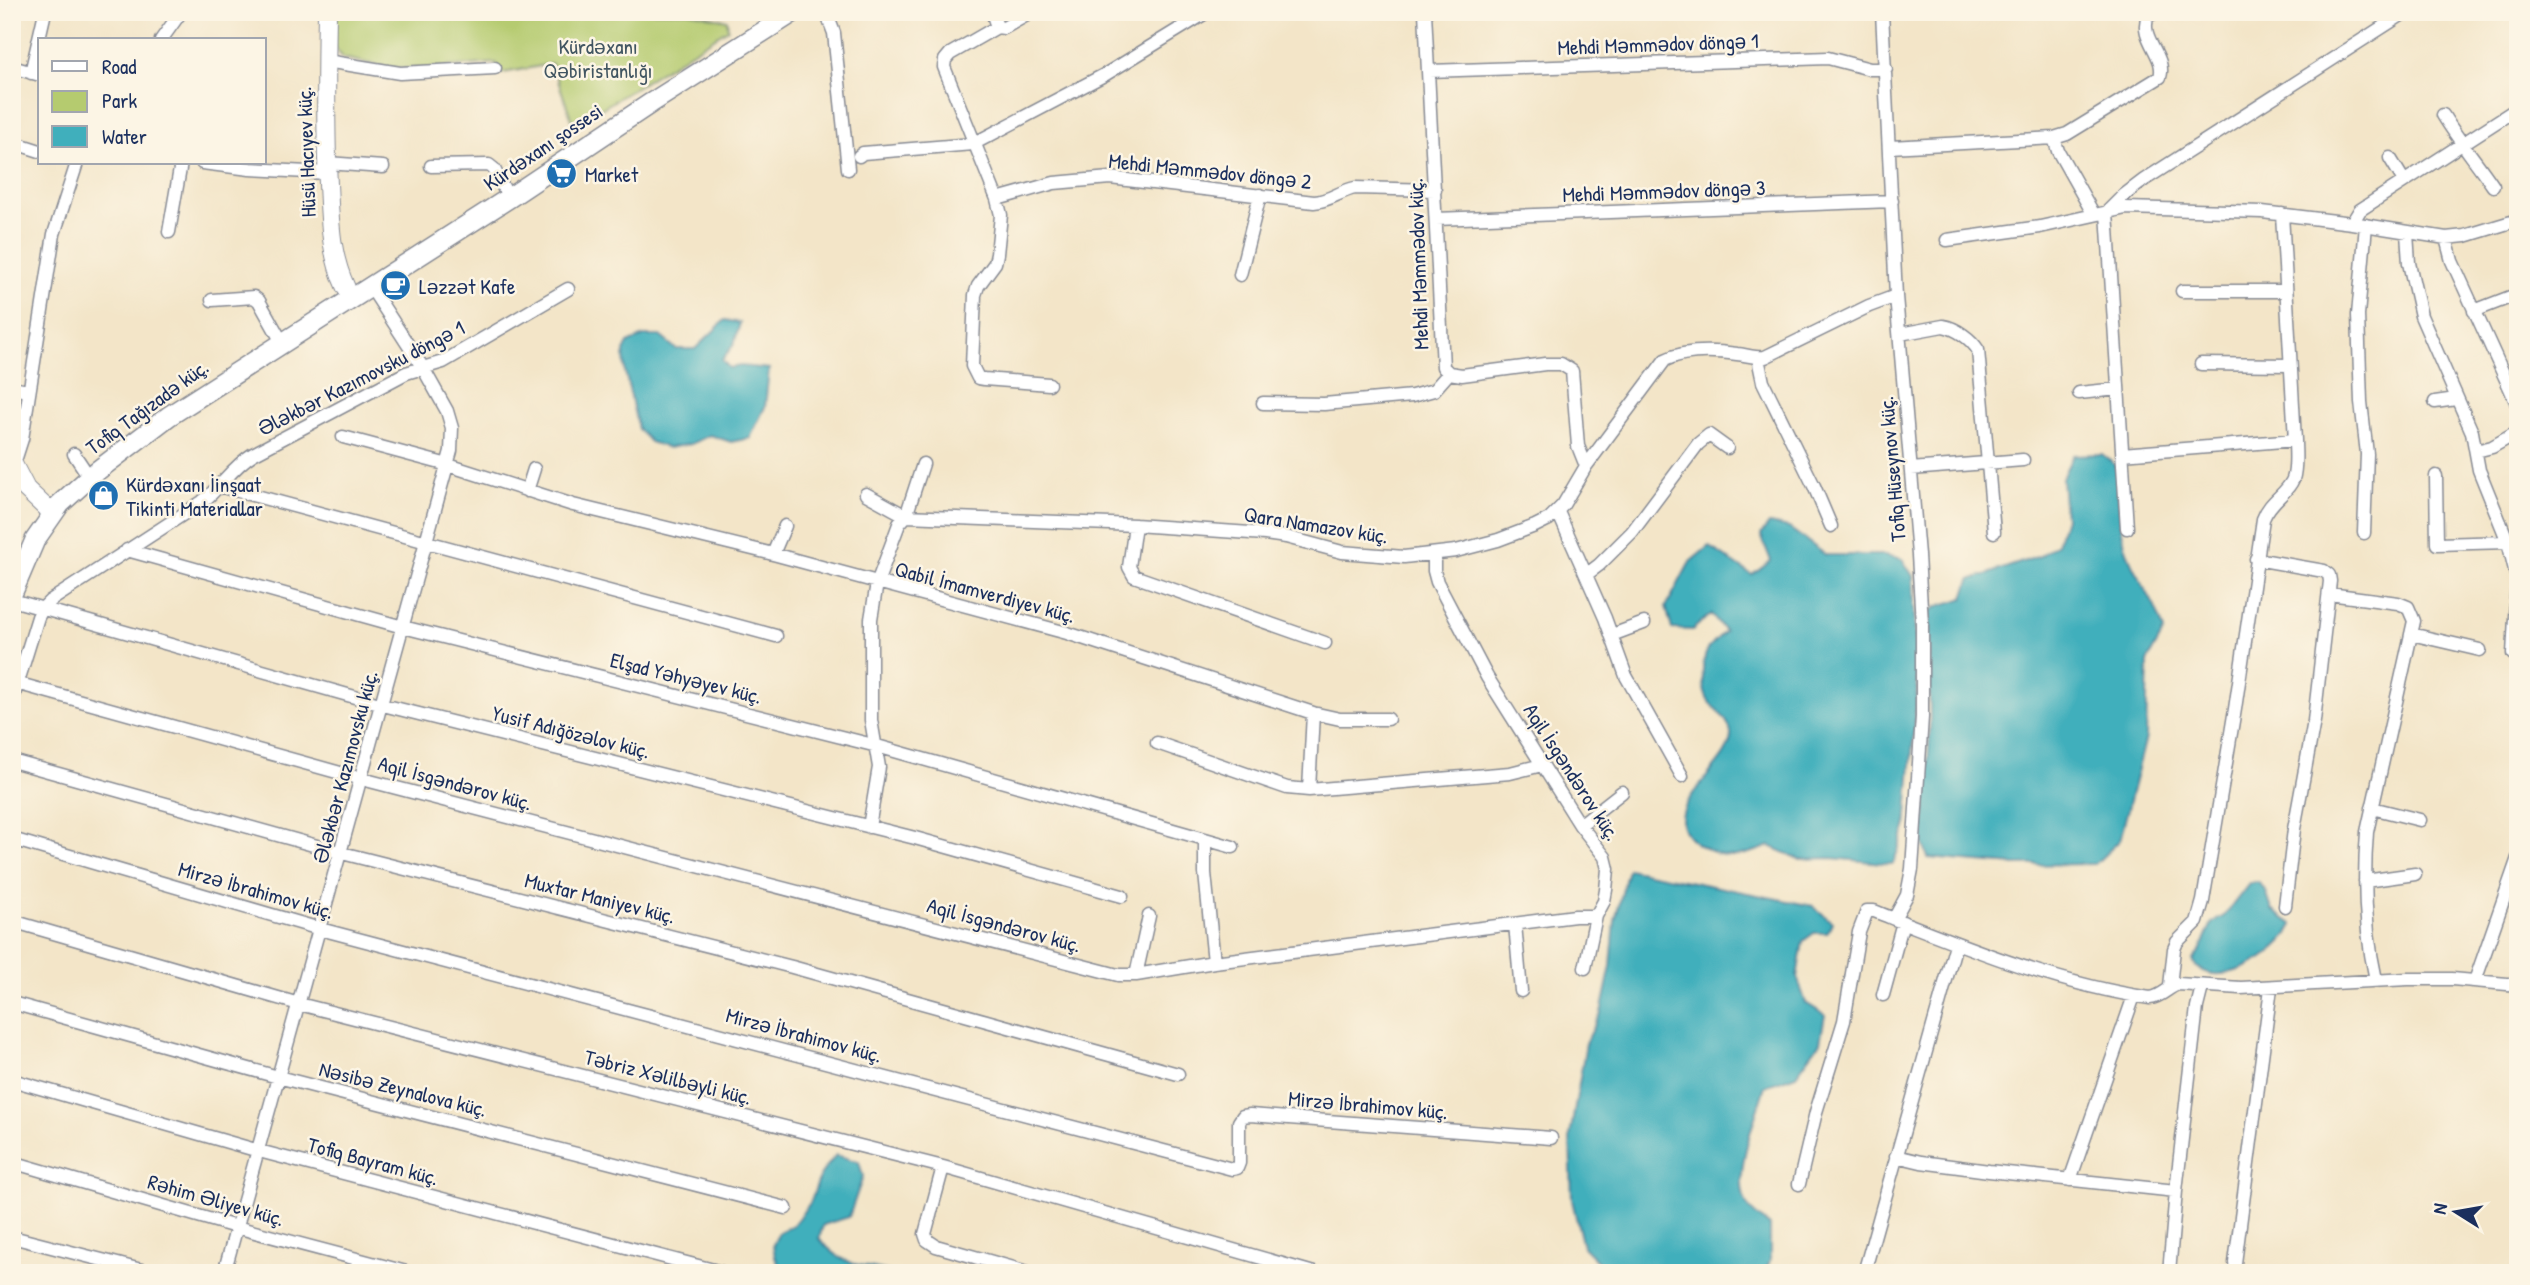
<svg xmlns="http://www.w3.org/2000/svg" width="2530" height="1285" viewBox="0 0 2530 1285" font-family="'Patrick Hand',sans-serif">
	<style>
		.green { fill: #b5cb6f; stroke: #687d66; stroke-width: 2 }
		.water { fill: #40afbc; stroke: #2e6f8d; stroke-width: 2 }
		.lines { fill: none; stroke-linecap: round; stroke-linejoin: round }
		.street-casing { stroke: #878a93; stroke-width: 15 }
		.secondary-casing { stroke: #878a93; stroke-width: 20 }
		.primary-casing { stroke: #878a93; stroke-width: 22 }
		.street { stroke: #fff; stroke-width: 12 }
		.secondary { stroke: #fff; stroke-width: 18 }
		.primary { stroke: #fff; stroke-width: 19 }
		.labels { text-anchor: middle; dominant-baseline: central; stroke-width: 5; stroke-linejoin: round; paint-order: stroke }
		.street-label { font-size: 21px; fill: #1b2f5e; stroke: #fcf5e5 }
		.park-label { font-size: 21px; fill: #425662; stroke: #fcf5e5 }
		.poi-label { font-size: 21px; fill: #1b2f5e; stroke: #fcf5e5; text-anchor: start }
	</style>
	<rect width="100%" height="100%" fill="#fcf5e5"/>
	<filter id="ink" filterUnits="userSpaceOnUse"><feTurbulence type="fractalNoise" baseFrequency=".0143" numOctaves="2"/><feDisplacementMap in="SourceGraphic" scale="14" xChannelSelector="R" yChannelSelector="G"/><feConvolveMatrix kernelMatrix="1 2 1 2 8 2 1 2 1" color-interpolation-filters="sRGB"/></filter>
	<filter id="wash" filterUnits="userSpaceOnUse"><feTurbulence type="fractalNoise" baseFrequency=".00686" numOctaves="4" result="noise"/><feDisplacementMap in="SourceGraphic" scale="28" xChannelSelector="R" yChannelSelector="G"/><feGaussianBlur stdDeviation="1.57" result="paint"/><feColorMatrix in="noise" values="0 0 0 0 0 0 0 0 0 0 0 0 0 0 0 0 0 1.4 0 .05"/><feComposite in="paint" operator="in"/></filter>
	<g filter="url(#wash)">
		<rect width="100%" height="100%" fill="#f3e5c8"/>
		<path class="green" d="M334,12H689L727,20L728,29L574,126L552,64L498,74L496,63L417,69L385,67L343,58L333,45Z"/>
		<path class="water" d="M725,320L740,323L734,344L722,360L729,368L741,366L769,369L765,407L750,438L731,442L710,435L691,444L668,448L650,442L638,429L625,371L624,351L628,343L644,336H660L676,349H695Z
			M2102,454L2116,466C2119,496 2118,529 2129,557C2140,584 2156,602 2164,631L2148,660L2146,737L2120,840L2095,864L2015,865L1928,858L1923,843L1930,731L1929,613C1940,602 1950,604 1964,598L1970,580L2040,556L2057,544L2065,518L2062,478L2073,455Z
			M1769,524L1789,528L1826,555H1885L1902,559L1913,576L1917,689L1906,828L1893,864L1831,858L1799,859L1770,846C1741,857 1726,862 1699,845C1646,812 1734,767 1731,733C1729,719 1717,712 1710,703C1701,692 1701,664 1707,651C1710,644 1720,637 1725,631L1711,614L1692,630L1672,629L1666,607L1690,562L1709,546L1752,575L1771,561L1761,535Z
			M1628,869L1813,906L1832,922L1827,933H1814L1803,941L1797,977L1806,1003L1825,1015L1820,1042L1796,1075L1765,1086C1756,1117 1729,1180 1749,1208C1754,1215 1764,1221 1770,1226V1261L1764,1273H1632L1601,1265L1583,1247L1572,1200L1570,1136L1586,1043L1601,1013L1611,966L1615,921Z
			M2258,882L2266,892L2272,910L2292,924C2287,953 2209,997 2193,960L2201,949L2212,923L2224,916L2249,884Z
			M836,1155L859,1162L863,1176L849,1217L823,1225L819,1239C849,1271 857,1262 894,1273H782L775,1256L773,1245L779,1232L793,1225L810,1203L821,1174Z"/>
	</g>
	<g filter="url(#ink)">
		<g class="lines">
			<defs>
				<path id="street" d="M826,12L834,33L848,169
					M992,12L997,27L950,54L945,60L944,67L997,199L1054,183L1110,178L1314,202C1330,201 1340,191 1355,188L1435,190
					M1425,12L1443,367L1449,373L1462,375L1545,364H1561L1572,371L1578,446L1586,466
					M1882,12L1896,296L1918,555L1922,624V717L1912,869L1907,895L1894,919
					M997,27L1004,28L1032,12
					M161,40L181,12
					M326,61L400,73L495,68
					M12,67L40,75
					M1429,71L1828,58L1870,69H1886
					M31,73L45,12
					M2443,115C2458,140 2477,162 2493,186
					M2054,138L2058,151L2094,215
					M12,142L40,151
					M1890,147L2054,138L2067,134L2160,77C2167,56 2138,38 2148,16L2156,12
					M859,156L863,153L973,144L1106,74L1207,12
					M2390,158L2404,181
					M202,163L250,169L327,173
					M327,163L383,167
					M431,166L489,165L494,169L504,189
					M997,199L1001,215L997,254L995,263L978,286L975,295L972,366L978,378L984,379L1049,384
					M1436,219L1892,201
					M2352,223L2360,210L2518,108
					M169,232L181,163
					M2407,233L2409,263L2421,316L2472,432L2479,470L2508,542L2518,582
					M2446,238L2452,261L2518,406
					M1947,240L2040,227L2126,208L2262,212L2352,223L2446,238L2465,236L2518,220
					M1240,275L1260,195
					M2182,291H2285
					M212,300L254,297L259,301L278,335
					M2474,311L2518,294
					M1900,334L1943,326C1956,328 1971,339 1978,350L1994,532
					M1758,358L1763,382L1814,486L1831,526
					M2201,364L2290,365
					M12,388L28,391
					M2079,393L2118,389
					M2435,402L2456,399
					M1263,403L1324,404L1412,396L1434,390L1449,373
					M343,437L448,465L573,505L773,554L1067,633L1313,713L1309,790L1510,773L1542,765
					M2476,451L2492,447L2518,432
					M74,454L84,469
					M2122,454L2295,440
					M14,464L22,439L54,234L77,163
					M1911,469L2023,460
					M2436,476L2437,544L2508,542
					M219,486L776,636
					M527,491L534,469
					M866,494L906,516L923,464
					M1558,512L1605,618L1626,676L1682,776
					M1135,525L1129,567L1134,576L1325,643
					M2127,528L2107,212L2123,196L2144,180L2406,12
					M2364,533L2367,454L2361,402L2358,315L2366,225
					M127,550L403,627L877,746L1233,847
					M773,554L785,526
					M2256,559L2324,571L2329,575L2330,581L2314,721L2294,829L2285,906
					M1587,574L1599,565L1632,532L1698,444L1709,435L1727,448
					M2329,594L2398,603L2408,607L2414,621L2367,832C2363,882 2365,931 2376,980
					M12,600L383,705L915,838L1122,896
					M2411,634L2480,650
					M1612,635L1644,623
					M2513,654L2517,581
					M16,683L362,779L1118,975H1136L1214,962L1575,916H1596L1604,901L1606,890L1608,869L1605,857L1580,825L1487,677L1437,582L1434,571V555
					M12,701L38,617L43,608L50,601L202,502C221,487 232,467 253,454L406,373L443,362L568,289
					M1313,713L1340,719H1388
					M1157,743L1287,788L1309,790
					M12,761L342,853L792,967L1178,1074
					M2372,808L2420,820
					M1580,825L1622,792
					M869,827L879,767L871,720V619L877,583L899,524L906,516L1135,525L1265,534L1286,537L1342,552L1404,557L1456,551L1498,540L1535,526L1549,519L1563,505L1586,466L1665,360C1685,350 1715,351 1737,354C1747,355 1756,358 1765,357L1869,306L1896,296
					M12,839L320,929L1232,1169L1237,1168L1239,1163V1122L1243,1116L1250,1115L1551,1138
					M1205,840V873L1214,962
					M2365,881L2415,874
					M12,921L299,1004L943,1167L1314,1273
					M1515,924L1521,991
					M1585,968L1596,916
					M1136,975L1149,916
					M2475,981L2518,858
					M2170,986L2174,949L2177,942L2197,922L2203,901L2235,709L2263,519C2270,500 2287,494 2293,479C2297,468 2295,452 2295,440L2282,214
					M1883,995L1903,922
					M12,1003L278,1077L786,1208
					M12,1080L259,1151L725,1273
					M1896,1156L1921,1162L1989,1171L2176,1191
					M12,1162L236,1227L410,1273
					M943,1167L925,1234L927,1240L936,1246L1031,1273
					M2070,1180L2134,996
					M1799,1184L1816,1112L1844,1021L1859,932L1867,911H1874C1963,946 2055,984 2150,998C2162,997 2167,988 2178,984L2241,988L2408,979H2452L2518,985
					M12,1237L153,1273
					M2235,1263L2271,988
					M224,1273L451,451L452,428L447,411L423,368L370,286
					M1864,1273L1956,944
					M2169,1273L2176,1191L2197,1007L2202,987"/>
				<path id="secondary" d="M327,12C326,69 325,127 328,184C330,221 330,254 346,288
					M12,462L26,489L45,507"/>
				<path id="primary" d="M12,594L35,540L60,504L97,471L169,416L509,198L651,103L794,12"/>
			</defs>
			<use href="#street" class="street-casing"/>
			<use href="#secondary" class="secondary-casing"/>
			<use href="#primary" class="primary-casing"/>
			<use href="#street" class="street"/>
			<use href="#secondary" class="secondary"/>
			<use href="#primary" class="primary"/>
		</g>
	</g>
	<defs>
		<symbol id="supermarket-disc" viewBox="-11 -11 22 22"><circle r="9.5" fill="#1f6fb2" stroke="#fcf5e5"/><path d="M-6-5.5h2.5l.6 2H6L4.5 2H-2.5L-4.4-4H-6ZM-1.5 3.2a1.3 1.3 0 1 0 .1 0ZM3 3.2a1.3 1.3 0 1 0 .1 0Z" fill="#fff"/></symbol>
		<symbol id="cafe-disc" viewBox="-11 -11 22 22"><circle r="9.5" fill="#1f6fb2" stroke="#fcf5e5"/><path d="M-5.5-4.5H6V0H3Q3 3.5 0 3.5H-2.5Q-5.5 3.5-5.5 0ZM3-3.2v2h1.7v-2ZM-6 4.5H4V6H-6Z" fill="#fff"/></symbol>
		<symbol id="shop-disc" viewBox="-11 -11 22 22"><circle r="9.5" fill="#1f6fb2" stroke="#fcf5e5"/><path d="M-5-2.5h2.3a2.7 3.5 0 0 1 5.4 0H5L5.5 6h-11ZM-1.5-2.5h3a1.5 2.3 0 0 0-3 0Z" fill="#fff"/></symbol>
	</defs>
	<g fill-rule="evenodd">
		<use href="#supermarket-disc" x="544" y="156" width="35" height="35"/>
		<use href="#cafe-disc" x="378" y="268" width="35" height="35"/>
		<use href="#shop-disc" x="86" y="478" width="35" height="35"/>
	</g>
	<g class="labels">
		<g class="street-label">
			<text transform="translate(1658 44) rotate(-2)">Mehdi Məmmədov döngə 1</text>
			<text transform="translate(543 147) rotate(-34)">Kürdəxanı şossesi</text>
			<text transform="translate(306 152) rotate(-92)">Hüsü Hacıyev küç.</text>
			<text transform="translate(1210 171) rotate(6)">Mehdi Məmmədov döngə 2</text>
			<text transform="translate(1664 191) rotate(-2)">Mehdi Məmmədov döngə 3</text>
			<text transform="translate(1418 264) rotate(-92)">Mehdi Məmmədov küç.</text>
			<text transform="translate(361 378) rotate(-27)">Ələkbər Kazımovsku döngə 1</text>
			<text transform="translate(147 407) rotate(-36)">Tofiq Tağızadə küç.</text>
			<text transform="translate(1892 469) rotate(-95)">Tofiq Hüseynov küç.</text>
			<text transform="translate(1316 525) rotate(9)">Qara Namazov küç.</text>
			<text transform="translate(985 592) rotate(15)">Qabil İmamverdiyev küç.</text>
			<text transform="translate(686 678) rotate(14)">Elşad Yəhyəyev küç.</text>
			<text transform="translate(571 732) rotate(14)">Yusif Adığözəlov küç.</text>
			<text transform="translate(345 767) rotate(-75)">Ələkbər Kazımovsku küç.</text>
			<text transform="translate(1572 772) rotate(57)">Aqil İsgəndərov küç.</text>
			<text transform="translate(455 783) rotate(15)">Aqil İsgəndərov küç.</text>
			<text transform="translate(256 890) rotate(16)">Mirzə İbrahimov küç.</text>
			<text transform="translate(600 898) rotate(14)">Muxtar Maniyev küç.</text>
			<text transform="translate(1004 925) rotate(15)">Aqil İsgəndərov küç.</text>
			<text transform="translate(804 1035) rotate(15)">Mirzə İbrahimov küç.</text>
			<text transform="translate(668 1077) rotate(14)">Təbriz Xəlilbəyli küç.</text>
			<text transform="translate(403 1089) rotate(14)">Nəsibə Zeynalova küç.</text>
			<text transform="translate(1368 1105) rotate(5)">Mirzə İbrahimov küç.</text>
			<text transform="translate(373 1161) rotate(15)">Tofiq Bayram küç.</text>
			<text transform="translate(216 1200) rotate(16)">Rəhim Əliyev küç.</text>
		</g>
		<g class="park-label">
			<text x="598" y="46">Kürdəxanı<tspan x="598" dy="24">Qəbiristanlığı</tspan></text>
		</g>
		<g class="poi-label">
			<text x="585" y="174">Market</text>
			<text x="419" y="286">Ləzzət Kafe</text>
			<text x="126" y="484">Kürdəxanı İinşaat<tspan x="126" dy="24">Tikinti Materiallar</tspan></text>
		</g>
	</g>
	<rect width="2530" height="1285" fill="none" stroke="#fcf5e5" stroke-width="42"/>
	<rect x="38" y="38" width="228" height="126" fill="#fcf5e5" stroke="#a2a6af" stroke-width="2"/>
	<rect x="52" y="61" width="35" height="10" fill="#ffffff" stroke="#a2a6af" stroke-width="2"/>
	<text x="102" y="74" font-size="21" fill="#1b2f5e">Road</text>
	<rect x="52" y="91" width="35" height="21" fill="#b5cb6f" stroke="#a2a6af" stroke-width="2"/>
	<text x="102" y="108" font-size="21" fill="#1b2f5e">Park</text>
	<rect x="52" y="126" width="35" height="21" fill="#40afbc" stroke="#a2a6af" stroke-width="2"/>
	<text x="102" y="144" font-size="21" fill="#1b2f5e">Water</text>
	<g transform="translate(2456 1212) rotate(281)" stroke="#fcf5e5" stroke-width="5" paint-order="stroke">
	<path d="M0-5L12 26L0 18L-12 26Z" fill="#1b2f5e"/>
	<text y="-10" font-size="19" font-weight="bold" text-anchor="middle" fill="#1b2f5e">N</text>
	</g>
</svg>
